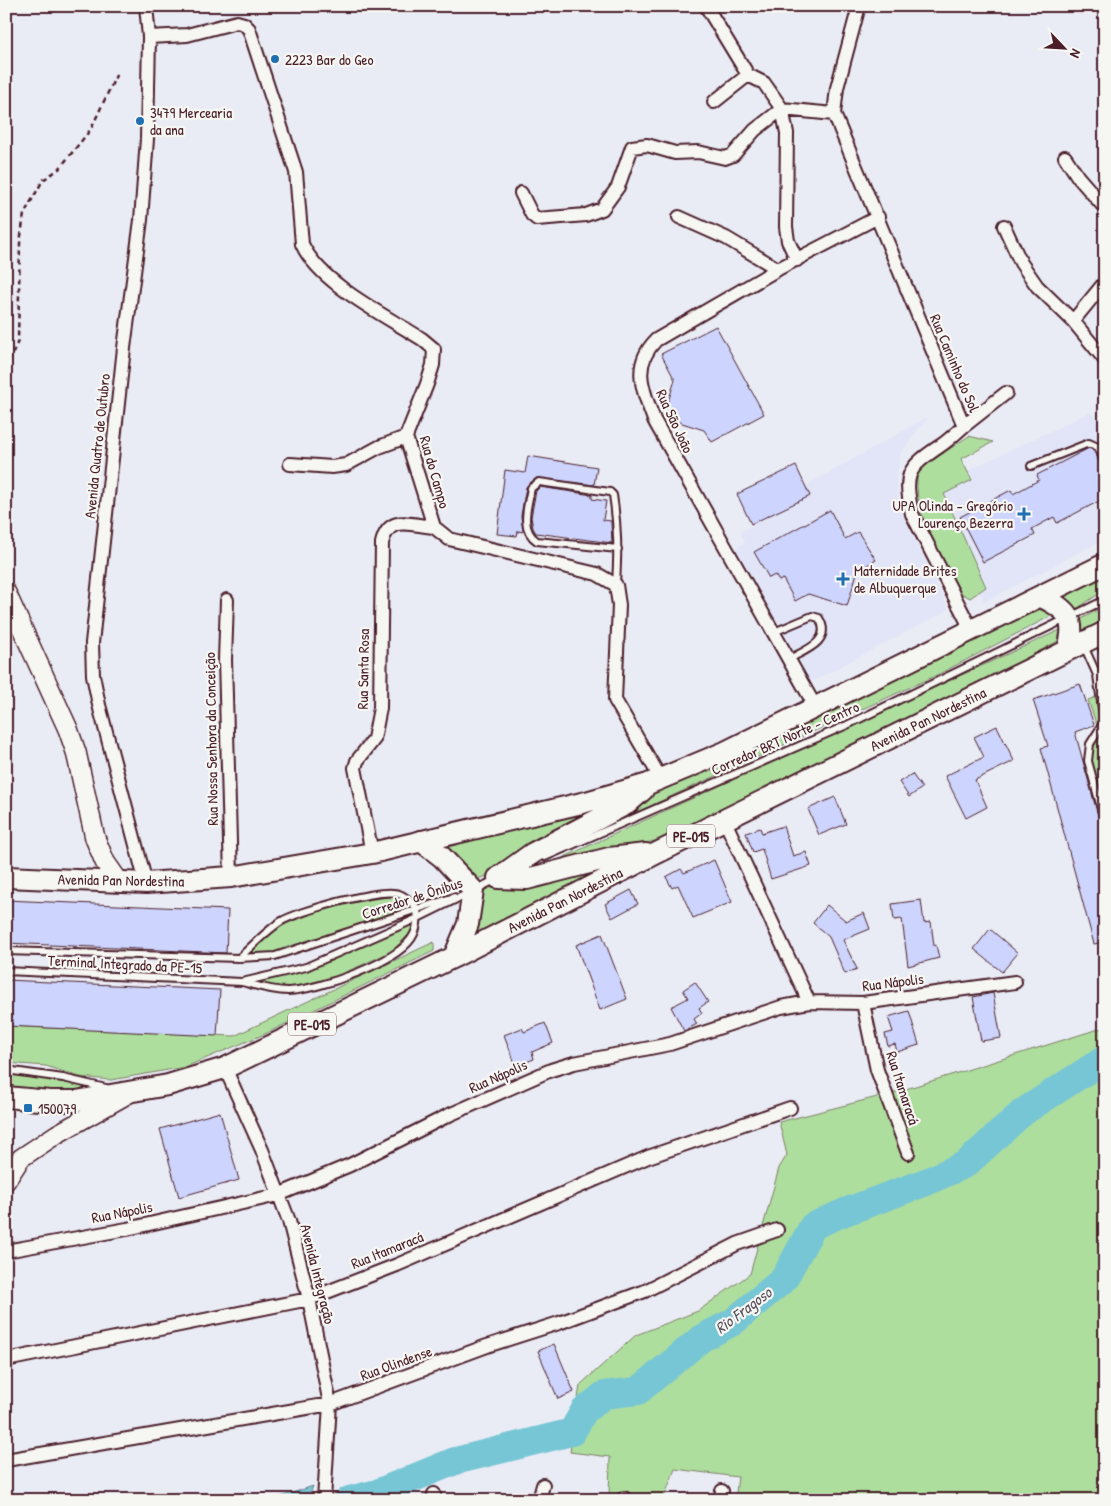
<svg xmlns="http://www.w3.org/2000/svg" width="1111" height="1506" viewBox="0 0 1111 1506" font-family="'Patrick Hand',sans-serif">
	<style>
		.built { fill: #e1e5f7 }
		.green { fill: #aede9e; stroke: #7c7e64 }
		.water { fill: #77c6d5; stroke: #658391 }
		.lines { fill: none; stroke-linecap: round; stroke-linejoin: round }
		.river { stroke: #77c6d5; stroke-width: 28 }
		.building { fill: #cdd4fd; stroke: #4a1f2b }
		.service-casing { stroke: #4a1f2b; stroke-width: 10 }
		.minor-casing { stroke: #4a1f2b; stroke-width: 16 }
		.secondary-casing { stroke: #4a1f2b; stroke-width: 21 }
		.primary-casing { stroke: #4a1f2b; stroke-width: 22 }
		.trunk-casing { stroke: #4a1f2b; stroke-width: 24 }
		.path { stroke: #4a1f2b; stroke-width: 2.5; stroke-dasharray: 5 4; stroke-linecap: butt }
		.service { stroke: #f6f6f2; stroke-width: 6 }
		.minor { stroke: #f6f6f2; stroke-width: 12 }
		.secondary { stroke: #f6f6f2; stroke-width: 18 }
		.primary { stroke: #f6f6f2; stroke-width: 19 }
		.trunk { stroke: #f6f6f2; stroke-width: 20 }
		.poi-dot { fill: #1f6fb2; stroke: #f6f6f2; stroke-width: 2 }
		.labels { text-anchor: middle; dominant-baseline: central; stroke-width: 4.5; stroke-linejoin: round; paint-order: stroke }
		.shield { fill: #f6f6f2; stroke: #7e6067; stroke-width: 1 }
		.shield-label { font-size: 14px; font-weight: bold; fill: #4a1f2b }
		.poi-label { font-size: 15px; fill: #4a1f2b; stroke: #f6f6f2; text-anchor: start }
		.street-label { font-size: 15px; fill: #4a1f2b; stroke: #f6f6f2 }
		.water-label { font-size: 16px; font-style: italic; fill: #58515e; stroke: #f6f6f2 }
	</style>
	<rect width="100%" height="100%" fill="#eaecf5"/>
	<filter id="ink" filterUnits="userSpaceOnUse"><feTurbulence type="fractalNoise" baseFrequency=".02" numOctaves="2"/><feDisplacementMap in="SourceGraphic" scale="10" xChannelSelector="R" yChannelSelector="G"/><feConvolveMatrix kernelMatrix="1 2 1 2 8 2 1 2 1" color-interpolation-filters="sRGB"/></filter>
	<g filter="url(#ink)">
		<path class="built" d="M1090,412L1105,427V539L984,602L931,488Z
			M928,417L901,453L896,478L899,502L904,516L949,610L809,683L736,548L745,542L740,532L807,495L803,487Z"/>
		<path class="green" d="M969,436L993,442L961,459L972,480L944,494L986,587L970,598L961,593C941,556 911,514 918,470Z
			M1105,568V590L1073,611L1062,591Z
			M1105,606V625L1077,639L1076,622Z
			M1038,609L1053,615L937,675L604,827L653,788L1025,611Z
			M1060,630L1058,641L924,713L658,840L536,870Z
			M1105,694V782L1098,785C1092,766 1084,743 1097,726L1088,700Z
			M611,803L490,875L474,880L430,839Z
			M629,860L463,947L479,892L500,882Z
			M399,894L417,908L275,956L239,958L280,922L358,897Z
			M412,921L416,927L392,951L336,977L280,990L242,982L306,967Z
			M434,942V951L267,1033L185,1067L111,1080L80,1077L46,1066L6,1063V1026L234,1036Z
			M1105,1027V1500H735L738,1477L675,1469L663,1500H609L610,1457L570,1452L580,1385L636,1335L698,1311L750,1274L779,1168L787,1155L779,1122L893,1093Z
			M6,1070L123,1092L6,1094Z"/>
		<path class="water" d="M313,1486L308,1500H271Z"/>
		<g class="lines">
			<path class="river" d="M349,1500L377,1493L455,1461L572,1432L584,1411L604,1395L638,1391L702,1338L733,1322L784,1279L813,1226L845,1212L926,1182L966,1164L1023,1112L1105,1059"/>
		</g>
		<path class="building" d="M716,326L764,414L712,442L704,430L663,417L675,380L661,354Z
			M1089,448L1093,450L1105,473V498L1057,523L1054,517L1032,529L1035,535L983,562L960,517L1011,490L1013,494L1039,480L1037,475Z
			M528,456L597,467L594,485L536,478L526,487L521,516L523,532L518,531L517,536L497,534L505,470L525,473Z
			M796,466L810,496L751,524L737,494Z
			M540,487L592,495V499L606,501L603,520L611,521L612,543L536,533L533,528L531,517L536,491Z
			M830,510L845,539L858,532L876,560L858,570L847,606L808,594L795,601L783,579L779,581L775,575L769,578L754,552Z
			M1080,684L1094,725L1075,732L1100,823L1105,827V942L1094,944L1041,748L1048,746L1033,700Z
			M997,726L1014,761L975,780L987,807L966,818L945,776L984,757L974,737Z
			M912,774L922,788L909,797L899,782Z
			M835,797L846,824L819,835L808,809Z
			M783,826L793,856L806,852L811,866L771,879L762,849L753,852L746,833L760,828L762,833Z
			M714,860L732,902L693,918L678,885L672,888L666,877L681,869L684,873Z
			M631,890L638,904L612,918L605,904Z
			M6,900L228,910L226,953L6,943Z
			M921,900L924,923L931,922L934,946L936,945L939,958L908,966L902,919L894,920L892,904Z
			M827,905L846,921L864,913L870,929L843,940L857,969L845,974L829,937L813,923Z
			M990,929L1018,953L1002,972L974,949Z
			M602,934L627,999L600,1010L576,945Z
			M6,980L220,990L217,1036L6,1026Z
			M695,982L708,1002L699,1008L702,1013L694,1019L697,1024L684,1031L671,1007L688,998L683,990Z
			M993,993L1001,1038L981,1041L973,997Z
			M909,1011L919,1045L897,1052L895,1044L888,1046L885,1034L893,1032L888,1017Z
			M545,1023L553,1043L532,1052L534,1059L516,1066L504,1035L522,1028L524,1032Z
			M220,1112L239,1180L179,1197L160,1129Z
			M554,1344L574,1392L558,1399L538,1351Z"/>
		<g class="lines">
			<defs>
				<path id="service" d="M1031,466L1089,443L1098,447L1105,461
					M616,584C618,551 618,528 613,495L610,492L539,482L531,488C528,505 519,529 537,541L618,549
					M774,632L812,616L819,618C833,641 806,650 789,659
					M1099,639L1105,657
					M1084,646L1097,675L1104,722L1090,744L1088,761L1105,822
					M545,857L847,725L1105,600
					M6,951L239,958L275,956L454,897
					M6,971L242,982C257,986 272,991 288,991C317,990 402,962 414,934C418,926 418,917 417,908C412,903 406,896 399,894C383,887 295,912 280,922C265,932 252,946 239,958
					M242,982L306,967L418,918L495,880
					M6,1070L63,1078L106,1088"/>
				<path id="minor" d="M706,6L748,75L764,83L782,109L834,114L964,426C956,433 948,441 940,446C906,469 904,474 912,514L972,631
					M149,37L187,35L237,22L244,24L249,29L296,172L302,244C319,283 386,316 422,339L434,349L433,365L427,384L406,437L434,527L449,539L597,574L616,585L619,605L615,700L661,779
					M714,102L748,75
					M834,114L837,88L859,6
					M1065,157L1078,177L1105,208
					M521,193L532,215L537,219L586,215L602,209L618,187L632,147L647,145L675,153L698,152L725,158L733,155L755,130L782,109L787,133L786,227L788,241L797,260
					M679,217L726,238L778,269
					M1004,226L1021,263L1037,286L1073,321
					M1105,282L1073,321L1105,360
					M964,426L1006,393
					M290,464L332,467L346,465L379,447L406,437
					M227,600L225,660L231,877
					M816,708L654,420C643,390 631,366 656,340L778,269L878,217
					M724,819L809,1002
					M372,853L355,768L357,761L374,739L380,708L382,543C389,514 410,525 434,527
					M146,883L99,705L93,675L92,643L124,348L141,220L147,139L149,37L146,6
					M863,1003L877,1070L908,1153
					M225,1068L262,1150L289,1221L309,1299L330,1404L324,1500
					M6,1251L127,1229L278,1195L350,1165L449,1115L551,1070L574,1063L670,1044L781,1007L809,1002L863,1003L1015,982
					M6,1360L309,1299L397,1265L648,1157L790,1108
					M6,1460L330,1404L487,1346L559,1323L645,1291L737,1244L777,1230
					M433,1500L434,1494
					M539,1500L543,1485
					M623,1500L624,1498
					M720,1500L722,1491"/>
				<path id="secondary" d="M6,1181L21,1158L57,1134L128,1094"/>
				<path id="primary" d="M6,593L68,729L76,752L95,838L105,862L119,882"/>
				<path id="trunk" d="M1042,597C1068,610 1077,619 1068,649
					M421,841L442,857L473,890L468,924L454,957
					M6,877L146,883L231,877L372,853L586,802L648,784L725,752L1105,564
					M498,878L533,853L627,804L643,790
					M498,878L527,879L609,858L646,854
					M6,1097L50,1101H76L168,1085L225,1068L454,957L655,854L1105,632"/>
			</defs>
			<use href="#service" class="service-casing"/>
			<use href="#minor" class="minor-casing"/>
			<use href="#secondary" class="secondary-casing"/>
			<use href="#primary" class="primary-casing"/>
			<use href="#trunk" class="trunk-casing"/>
			<path class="path" d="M6,370L18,341L20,243L24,214L43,180L59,169L91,129L118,71"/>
			<use href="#service" class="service"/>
			<use href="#minor" class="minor"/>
			<use href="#secondary" class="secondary"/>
			<use href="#primary" class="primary"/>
			<use href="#trunk" class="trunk"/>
		</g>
	</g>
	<g class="poi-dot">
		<circle cx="275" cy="59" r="5"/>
		<circle cx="140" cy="121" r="5"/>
		<path d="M1021.5 506.5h5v5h5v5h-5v5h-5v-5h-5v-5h5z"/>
		<path d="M840.5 571.5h5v5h5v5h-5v5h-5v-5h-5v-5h5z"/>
		<rect x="23" y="1103" width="10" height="10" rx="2.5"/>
	</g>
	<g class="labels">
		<g class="shield">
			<rect x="667" y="824.5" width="48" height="23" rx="4"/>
			<rect x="288" y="1012.5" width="48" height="23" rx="4"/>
		</g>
		<g class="shield-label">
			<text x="691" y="836">PE-015</text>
			<text x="312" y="1024">PE-015</text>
		</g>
		<g class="poi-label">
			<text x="285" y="59">2223 Bar do Geo</text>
			<text x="150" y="112">3479 Mercearia<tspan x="150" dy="17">da ana</tspan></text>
			<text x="1013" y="505" text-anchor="end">UPA Olinda – Gregório<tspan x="1013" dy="17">Lourenço Bezerra</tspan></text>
			<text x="854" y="570">Maternidade Brites<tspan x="854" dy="17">de Albuquerque</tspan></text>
			<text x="38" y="1108">150079</text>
		</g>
		<g class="street-label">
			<text transform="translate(955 363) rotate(67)">Rua Caminho do Sol</text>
			<text transform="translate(675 421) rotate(65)">Rua São João</text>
			<text transform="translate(97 446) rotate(-84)">Avenida Quatro de Outubro</text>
			<text transform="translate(435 472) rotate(74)">Rua do Campo</text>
			<text transform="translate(363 669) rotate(-89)">Rua Santa Rosa</text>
			<text transform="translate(928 719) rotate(-26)">Avenida Pan Nordestina</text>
			<text transform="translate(785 738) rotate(-24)">Corredor BRT Norte - Centro</text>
			<text transform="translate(211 739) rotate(-91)">Rua Nossa Senhora da Conceição</text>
			<text transform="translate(121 880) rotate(1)">Avenida Pan Nordestina</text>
			<text transform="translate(412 898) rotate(-18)">Corredor de Ônibus</text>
			<text transform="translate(565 900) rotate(-27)">Avenida Pan Nordestina</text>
			<text transform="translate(125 964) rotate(3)">Terminal Integrado da PE-15</text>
			<text transform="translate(893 982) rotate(-7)">Rua Nápolis</text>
			<text transform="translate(498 1076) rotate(-24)">Rua Nápolis</text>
			<text transform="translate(903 1088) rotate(72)">Rua Itamaracá</text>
			<text transform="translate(122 1212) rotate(-11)">Rua Nápolis</text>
			<text transform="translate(387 1250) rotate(-22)">Rua Itamaracá</text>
			<text transform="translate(318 1274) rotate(76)">Avenida Integração</text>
			<text transform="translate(396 1363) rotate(-20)">Rua Olindense</text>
		</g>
		<g class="water-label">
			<text transform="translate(743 1310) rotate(-37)">Rio Fragoso</text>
		</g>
	</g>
	<rect width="1111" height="1506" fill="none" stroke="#f6f6f2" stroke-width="25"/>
	<rect x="12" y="12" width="1086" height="1481" fill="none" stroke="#4a1f2b" stroke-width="2" filter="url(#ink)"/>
	<g transform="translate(1064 48) rotate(115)" stroke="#f6f6f2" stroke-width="4" paint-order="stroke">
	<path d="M0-4L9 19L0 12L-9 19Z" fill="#4a1f2b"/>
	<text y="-8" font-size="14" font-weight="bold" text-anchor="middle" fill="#4a1f2b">N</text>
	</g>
</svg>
